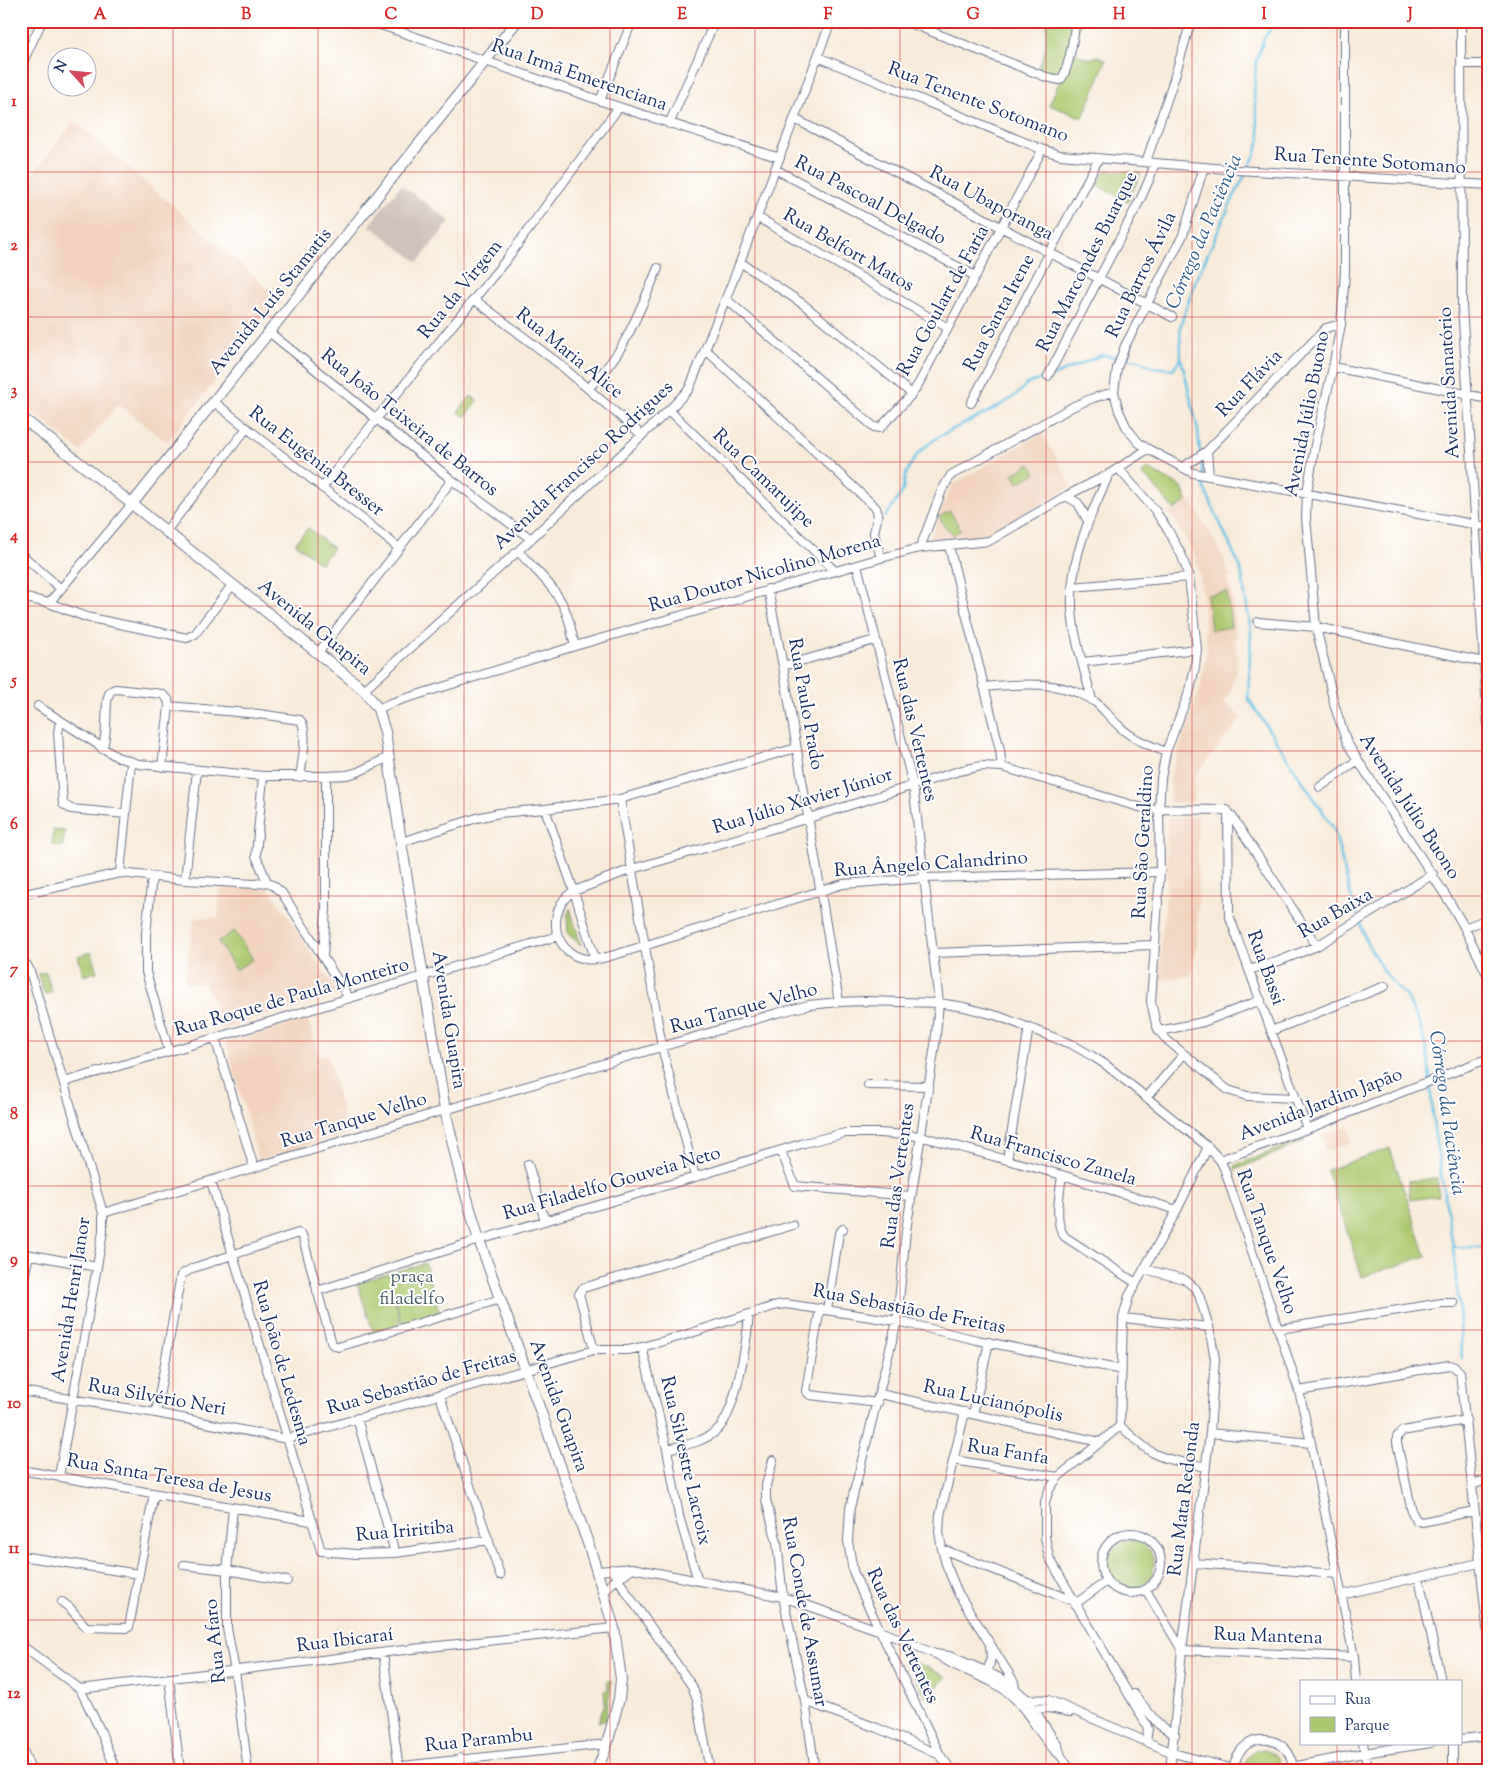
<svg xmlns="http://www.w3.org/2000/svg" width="1510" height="1792" viewBox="0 0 1510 1792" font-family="'Sorts Mill Goudy',serif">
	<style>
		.built { fill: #f2d4be }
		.industrial { fill: #cfc0ba }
		.green { fill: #acc86e; stroke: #647c66 }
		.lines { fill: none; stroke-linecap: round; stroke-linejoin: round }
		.stream { stroke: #66c4e5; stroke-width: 2.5 }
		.minor-casing { stroke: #687189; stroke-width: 10 }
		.major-casing { stroke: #687189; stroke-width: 12 }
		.minor { stroke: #fff; stroke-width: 8 }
		.major { stroke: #fff; stroke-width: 10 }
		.grid { fill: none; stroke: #d62828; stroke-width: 1; stroke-opacity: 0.55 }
		.labels { text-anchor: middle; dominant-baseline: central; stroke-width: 4; stroke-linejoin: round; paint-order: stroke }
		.street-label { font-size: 19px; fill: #1b2f5e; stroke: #fff }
		.park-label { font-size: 19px; fill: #465d63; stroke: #fff }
		.water-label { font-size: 20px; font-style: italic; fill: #325c86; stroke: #fff }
		.neatline { fill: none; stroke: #d62828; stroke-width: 2 }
		.grid-label { font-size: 16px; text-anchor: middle; font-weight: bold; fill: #d62828 }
	</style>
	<rect width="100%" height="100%" fill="#fff"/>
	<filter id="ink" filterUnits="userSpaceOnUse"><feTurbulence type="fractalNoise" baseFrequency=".02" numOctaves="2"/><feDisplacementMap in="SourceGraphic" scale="10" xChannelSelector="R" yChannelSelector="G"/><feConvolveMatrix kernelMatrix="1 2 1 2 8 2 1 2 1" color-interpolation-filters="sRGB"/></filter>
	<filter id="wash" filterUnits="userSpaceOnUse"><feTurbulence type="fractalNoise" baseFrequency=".0096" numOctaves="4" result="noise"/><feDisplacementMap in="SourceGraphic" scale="20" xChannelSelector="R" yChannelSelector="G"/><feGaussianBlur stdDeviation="1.12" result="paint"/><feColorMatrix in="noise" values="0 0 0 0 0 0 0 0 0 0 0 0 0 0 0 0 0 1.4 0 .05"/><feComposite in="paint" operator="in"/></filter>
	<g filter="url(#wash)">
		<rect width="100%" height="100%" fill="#f8ebda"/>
		<path class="built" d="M74,121L281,299L167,442L118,404L81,451L21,404V190Z
			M1042,433L1072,486L983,538L929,540L952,485Z
			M1189,499L1219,548L1231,577L1227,578L1233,600L1237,659L1236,672L1228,697L1224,702L1241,718L1235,727L1195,776L1194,802L1170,803L1171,773L1200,689L1207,649L1201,581L1196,558L1170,513Z
			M1198,816V931L1197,947L1190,976L1158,981L1167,883V820L1169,818Z
			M221,886L267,888L271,891L338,994L222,1030L214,1004L204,983L184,984L194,918H218Z
			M307,1018L319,1057L328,1054L347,1134L259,1160L226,1043Z
			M1347,1126L1352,1142L1326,1151L1321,1136Z"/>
		<path class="industrial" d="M401,185L450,221L418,262L369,225Z"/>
		<path class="green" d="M1047,21H1081L1073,52L1089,59L1098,56L1106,60L1083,118L1049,105L1060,80L1037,70L1045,51Z
			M1105,170L1141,173L1128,202L1097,185Z
			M471,396L478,401L465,417L458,412Z
			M1030,464L1036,473L1018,483L1013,474Z
			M1148,469L1182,487L1187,501L1174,510L1150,481L1141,474Z
			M950,511L961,530L953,535L949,529L947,530L939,517Z
			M308,528L333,548L321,564L295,543Z
			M1227,592L1231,627L1211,630L1207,595Z
			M53,830L65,831L63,846L52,845Z
			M570,908L581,945L568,934L567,917Z
			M234,931L253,959L236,970L218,942Z
			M91,952L97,972L84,976L78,956Z
			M46,972L52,992L44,995L38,974Z
			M1304,1139L1305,1141L1235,1170L1236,1165Z
			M1390,1148L1426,1256L1362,1277L1327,1170Z
			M1437,1178L1439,1196L1410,1200L1408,1181Z
			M425,1263L440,1314L403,1324L395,1300L401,1324L374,1334L357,1283Z
			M1106 1564a24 24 0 1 1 48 0a24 24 0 1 1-48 0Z
			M907,1658H908L947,1677L926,1698L906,1659Z
			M607,1681H612L605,1721L598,1722L605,1703L604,1691L608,1690Z
			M1264,1749C1275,1752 1281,1760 1279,1771H1245C1244,1758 1251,1750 1264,1749Z"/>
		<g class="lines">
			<path class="stream" d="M1200,453L1198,430L1181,358L1180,327L1195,282L1229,207L1255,155L1260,139L1254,96L1256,62L1264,38L1276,21
				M1201,458L1204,488L1241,569L1251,632L1248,698L1334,829L1351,897L1358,917
				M885,517C891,509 897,501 902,492C904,487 903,482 905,477C913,456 923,446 942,435C962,423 1016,403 1026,384L1055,375L1102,355L1139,360L1152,367L1173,369L1181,358
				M1360,923L1366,941L1383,971L1407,998L1420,1025L1428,1057L1434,1129L1453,1247L1459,1306L1462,1358
				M1453,1247H1489"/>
		</g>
	</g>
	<g filter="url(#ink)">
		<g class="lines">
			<defs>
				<path id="minor" d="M369,21L619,107L780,158
					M905,21L1046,77L1060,80C1068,74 1075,32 1075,21
					M1345,21V272L1341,324L1333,367L1315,445L1307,493L1306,518L1316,627L1335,707L1347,743L1449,901L1462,923L1489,978
					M1461,21L1462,305L1489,743
					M818,57L1041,149L1060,155L1238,170L1489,185
					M1462,64H1489
					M21,66L42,21
					M600,101L632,21
					M795,119L1172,317
					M669,124L715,21
					M1146,162L1174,79L1191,21
					M1204,167L1183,235L1125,346L1117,368L1114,392L1119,411L1127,428L1138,442L1148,449L1193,473L1489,527
					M775,169L975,276
					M757,217L948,328
					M740,262L803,304L912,394
					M726,299L874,427L880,428L912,394L919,383L1042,150
					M475,300L558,363L642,435
					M269,332L452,480L531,539
					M705,349L876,508L878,514L874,533L881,558
					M1333,367L1489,399
					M1048,376L1141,198L1149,180L1155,163
					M589,388C601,375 613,361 622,346C636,321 647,294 658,268
					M214,402L399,548
					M971,403L1099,158
					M669,410L835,571
					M1207,451L1209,476
					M1118,468L1154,509L1168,530L1182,556L1189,577L1197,649L1195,667L1190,690L1166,752L1161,778L1159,810L1160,872L1151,1002L1156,1024L1159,1031L1167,1040L1228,1090L1247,1096L1296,1098
					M1182,468L1207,451L1326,328L1341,324
					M322,488L377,418L506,260L619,107
					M1066,496L1078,503L1088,521
					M166,531L247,428
					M949,546L1000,750L1002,767
					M920,548L942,490L951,475L1074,406L1093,398L1114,392
					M518,551C535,570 559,590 567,615C571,625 572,636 575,646
					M21,554L61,589
					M857,565L913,785L939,1003L935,1045L906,1231L897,1321L850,1508L848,1541L853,1571L863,1595L940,1755L952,1771
					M1072,587L1189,577
					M768,589L783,666L839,1002
					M21,597L49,603L86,617L187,638L195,634L233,584
					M49,603L132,504
					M1258,622L1316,627L1489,663
					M318,653L452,480
					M1083,662L1197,649
					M783,666L875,640
					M984,687C1019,684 1059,680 1091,699C1102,706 1109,717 1119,726C1132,739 1149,745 1166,752
					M364,690L518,551L669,410L689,389L696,372L734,278L831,21
					M1092,700C1087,679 1080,658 1076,637C1062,577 1085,527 1109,474
					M38,706L117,757L139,764L263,776H326L347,775L358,772L389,757
					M169,706L259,714L300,720C309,729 302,763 300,777
					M378,709L391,703L575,646L881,558L920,548L989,541L1066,496L1109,474L1148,449
					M60,721L58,733L63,804L71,809L126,814
					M102,749C109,733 104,703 109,694C111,690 112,690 116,689L162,694L168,699L169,706L162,767
					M263,776L256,856L267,882
					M1320,787L1358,760
					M620,799L662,1047L695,1177
					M545,809L574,891L595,959
					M1228,811L1229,915L1307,1129
					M401,842L477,818L499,813L545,809L620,799L796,748
					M1160,872L925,878L843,884L621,953C610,956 597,961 586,959C551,953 546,908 574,891L632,869L809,818L959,771L981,766L1002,767L1146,809L1226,810L1231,815L1317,946
					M120,873L131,763
					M152,877L146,933V972L169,1051
					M185,880L197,770
					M21,895L120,873L185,880L255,884L267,882L274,886L282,893L349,998
					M1465,928L1489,918
					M934,953L1154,945
					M323,957L326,909V776
					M21,964L27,965L30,971L103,1213V1231L97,1267L59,1476
					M1249,970L1279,961L1317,946L1433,874
					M1159,1031L1203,1022L1261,1000
					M1271,1031L1385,986
					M215,1038L254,1168
					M64,1082L259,1025L558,936
					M868,1085L929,1086
					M1146,1098L1184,1054
					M781,1151L795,1186L911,1196
					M1007,1160L1029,1027
					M1220,1160L1307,1129L1489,1058
					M528,1164L545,1221
					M1062,1175C1060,1192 1053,1224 1065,1237L1136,1283
					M211,1181L321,1551L356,1554L395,1553L489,1540
					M103,1213L445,1110L777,1013L809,1005L839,1002L864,1001L939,1003L964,1007L998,1016L1073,1045L1092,1056L1106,1065L1208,1147L1220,1160L1224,1168L1299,1391L1311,1443L1354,1657L1356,1681
					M21,1253L97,1267
					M1144,1269L1184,1279L1195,1288L1199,1295L1209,1327L1215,1359L1210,1433L1182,1650L1170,1771
					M21,1290L29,1255
					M317,1291L479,1240L695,1177L804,1143L845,1133H879L920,1136L1062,1175L1177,1210
					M820,1308L806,1391L810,1395L878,1403
					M827,1310L839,1233L843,1229
					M1123,1318L1209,1327
					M1279,1329L1442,1303H1454
					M642,1347L667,1449L679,1516L698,1581
					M594,1350L579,1294L583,1288L793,1225
					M21,1391L156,1413L287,1439L594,1350H628L642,1347L685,1335L777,1305L786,1304L897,1321L977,1340L1122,1370
					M1299,1391L1449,1365L1453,1366L1460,1372L1489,1646
					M880,1394L1100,1442
					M440,1396L500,1575
					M965,1412L940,1515L939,1532L942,1549L946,1564L958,1593L1014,1682L1015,1688L1011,1694
					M156,1413L181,1275L193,1268L298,1233L302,1235L332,1344L338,1347L501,1299
					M973,1414L989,1342
					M357,1418L395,1553
					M1466,1420L1402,1431L1397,1437V1443L1412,1512L1416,1520L1422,1522L1474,1511
					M1120,1426C1131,1435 1142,1447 1155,1454C1169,1461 1189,1463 1206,1467
					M1210,1433L1311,1443
					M667,1449C684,1445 702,1443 716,1431C736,1416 747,1340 749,1314
					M773,1460L766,1485V1500L777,1542L783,1597L805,1701L815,1771
					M953,1460L1058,1477
					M21,1470L311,1521
					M1472,1485L1489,1479
					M233,1508L227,1570V1628L235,1671L248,1771
					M1101 1563a30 30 0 1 1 60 0a30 30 0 1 1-60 0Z
					M942,1549L1073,1601
					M21,1556L139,1574
					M1193,1563L1337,1574
					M184,1565L227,1570L287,1581
					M612,1569L627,1593L692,1686L697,1699L710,1771
					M598,1571L632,1568L783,1597L881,1631L935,1654L949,1656L988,1672L1007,1682L1027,1699L1058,1746L1061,1756L1071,1771
					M1419,1578L1441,1681
					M1146,1590L1182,1650L1354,1657
					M604,1592L611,1584L631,1569
					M1341,1595L1479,1563
					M62,1602L70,1608L86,1627L127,1628L129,1627L154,1493
					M1075,1604L1107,1581
					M21,1645L80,1689L101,1732L116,1771
					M383,1653L399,1769
					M938,1655C960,1672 991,1676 1012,1696C1031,1713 1041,1740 1061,1756
					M987,1675L991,1658L990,1645
					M169,1678L180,1771
					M80,1689L438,1646L614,1628
					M1134,1694L1158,1724L1175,1735
					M805,1701L877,1728L940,1755
					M1020,1704L1027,1699L1049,1700L1173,1753L1234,1769
					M1032,1709L1049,1708L1070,1712
					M1461,1739L1489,1736
					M1146,1742L1148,1729L1146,1724L1061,1578L1049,1557L1045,1537V1502L1049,1490L1058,1477L1120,1426L1123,1318L1129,1296L1177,1210L1208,1147
					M1363,1743L1368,1771
					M1453,1743V1771
					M21,1745L31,1771
					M461,1758L462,1771
					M1292,1767L1364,1753L1431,1743
					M355,1771L607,1744
					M1234,1771C1235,1727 1296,1732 1292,1771"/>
				<path id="major" d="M21,417L132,504L364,690L378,709L385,732L401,842L445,1110L460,1174L479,1240L589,1546L614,1628L621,1679L619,1699L607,1744L597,1771
					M132,504L517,21"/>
			</defs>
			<use href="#minor" class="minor-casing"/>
			<use href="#major" class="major-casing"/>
			<use href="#minor" class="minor"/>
			<use href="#major" class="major"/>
		</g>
	</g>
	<path class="grid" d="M173,21V1771M318,21V1771M464,21V1771M610,21V1771M755,21V1771M900,21V1771M1046,21V1771M1192,21V1771M1337,21V1681M21,172H1489M21,317H1489M21,462H1489M21,606H1489M21,751H1489M21,896H1489M21,1041H1489M21,1186H1489M21,1330H1489M21,1475H1489M21,1620H1489M1337,1743V1771"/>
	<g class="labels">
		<g class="street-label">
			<text transform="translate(579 76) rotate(19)">Rua Irmã Emerenciana</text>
			<text transform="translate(978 103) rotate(21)">Rua Tenente Sotomano</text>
			<text transform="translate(1370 162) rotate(4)">Rua Tenente Sotomano</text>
			<text transform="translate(870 201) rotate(28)">Rua Pascoal Delgado</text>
			<text transform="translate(991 204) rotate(28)">Rua Ubaporanga</text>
			<text transform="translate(848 251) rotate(30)">Rua Belfort Matos</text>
			<text transform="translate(1088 262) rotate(-63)">Rua Marcondes Buarque</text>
			<text transform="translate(1142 275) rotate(-64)">Rua Barros Ávila</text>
			<text transform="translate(461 290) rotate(-51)">Rua da Virgem</text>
			<text transform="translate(944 301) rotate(-61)">Rua Goulart de Faria</text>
			<text transform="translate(271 302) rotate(-51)">Avenida Luís Stamatis</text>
			<text transform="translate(1000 313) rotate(-62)">Rua Santa Irene</text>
			<text transform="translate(569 354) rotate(39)">Rua Maria Alice</text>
			<text transform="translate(1450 383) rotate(-93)">Avenida Sanatório</text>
			<text transform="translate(1250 384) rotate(-46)">Rua Flávia</text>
			<text transform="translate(1308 414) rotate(-79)">Avenida Júlio Buono</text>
			<text transform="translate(409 423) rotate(39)">Rua João Teixeira de Barros</text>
			<text transform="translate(316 462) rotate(38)">Rua Eugênia Bresser</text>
			<text transform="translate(584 466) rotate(-43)">Avenida Francisco Rodrigues</text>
			<text transform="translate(763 479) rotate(44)">Rua Camarujipe</text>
			<text transform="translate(765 574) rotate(-16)">Rua Doutor Nicolino Morena</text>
			<text transform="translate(314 628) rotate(39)">Avenida Guapira</text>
			<text transform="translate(805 704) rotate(80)">Rua Paulo Prado</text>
			<text transform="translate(914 730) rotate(77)">Rua das Vertentes</text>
			<text transform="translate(803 802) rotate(-17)">Rua Júlio Xavier Júnior</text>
			<text transform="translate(1409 807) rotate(57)">Avenida Júlio Buono</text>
			<text transform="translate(1144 842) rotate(-87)">Rua São Geraldino</text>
			<text transform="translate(931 865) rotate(-4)">Rua Ângelo Calandrino</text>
			<text transform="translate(1336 914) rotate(-30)">Rua Baixa</text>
			<text transform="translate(1265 968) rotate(70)">Rua Bassi</text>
			<text transform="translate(292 998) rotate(-16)">Rua Roque de Paula Monteiro</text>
			<text transform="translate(744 1009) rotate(-15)">Rua Tanque Velho</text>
			<text transform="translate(448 1020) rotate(81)">Avenida Guapira</text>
			<text transform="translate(1321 1105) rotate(-21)">Avenida Jardim Japão</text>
			<text transform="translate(354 1121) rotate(-17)">Rua Tanque Velho</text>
			<text transform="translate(1053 1157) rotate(16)">Rua Francisco Zanela</text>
			<text transform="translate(899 1176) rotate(-82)">Rua das Vertentes</text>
			<text transform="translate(612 1184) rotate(-16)">Rua Filadelfo Gouveia Neto</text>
			<text transform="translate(1266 1242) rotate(71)">Rua Tanque Velho</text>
			<text transform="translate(72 1300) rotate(-81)">Avenida Henri Janor</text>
			<text transform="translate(909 1310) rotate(11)">Rua Sebastião de Freitas</text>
			<text transform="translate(281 1363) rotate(74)">Rua João de Ledesma</text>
			<text transform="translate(422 1383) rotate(-16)">Rua Sebastião de Freitas</text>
			<text transform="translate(157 1398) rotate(10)">Rua Silvério Neri</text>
			<text transform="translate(993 1402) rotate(12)">Rua Lucianópolis</text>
			<text transform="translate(558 1406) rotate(70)">Avenida Guapira</text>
			<text transform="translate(1008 1453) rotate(9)">Rua Fanfa</text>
			<text transform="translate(685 1461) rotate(77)">Rua Silvestre Lacroix</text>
			<text transform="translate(169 1479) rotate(10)">Rua Santa Teresa de Jesus</text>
			<text transform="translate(1185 1499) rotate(-83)">Rua Mata Redonda</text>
			<text transform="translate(405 1532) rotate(-5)">Rua Iriritiba</text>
			<text transform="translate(804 1612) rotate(80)">Rua Conde de Assumar</text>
			<text transform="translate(902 1636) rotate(65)">Rua das Vertentes</text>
			<text transform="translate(1268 1637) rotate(2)">Rua Mantena</text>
			<text transform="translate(216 1641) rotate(-96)">Rua Afaro</text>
			<text transform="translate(345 1641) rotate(-7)">Rua Ibicaraí</text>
			<text transform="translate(479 1741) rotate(-6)">Rua Parambu</text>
		</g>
		<g class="park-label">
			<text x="412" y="1277">praça<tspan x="412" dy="22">filadelfo</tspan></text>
		</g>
		<g class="water-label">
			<text transform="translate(1205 232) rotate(-67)">Córrego da Paciência</text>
			<text transform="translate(1446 1113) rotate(82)">Córrego da Paciência</text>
		</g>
	</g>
	<rect width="1510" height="1792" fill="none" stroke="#fff" stroke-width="55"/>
	<rect x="1300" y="1680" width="162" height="65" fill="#ffffff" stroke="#a4acbf"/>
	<rect x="1310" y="1696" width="25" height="8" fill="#ffffff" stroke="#a4acbf"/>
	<text x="1345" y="1704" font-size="15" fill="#1b2f5e">Rua</text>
	<rect x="1310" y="1717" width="25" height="15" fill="#acc86e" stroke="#a4acbf"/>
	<text x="1345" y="1730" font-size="15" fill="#1b2f5e">Parque</text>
	<g transform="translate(72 72) rotate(297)"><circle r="24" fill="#ffffff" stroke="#a4acbf"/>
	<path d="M0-4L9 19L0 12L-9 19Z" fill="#d1495b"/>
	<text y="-8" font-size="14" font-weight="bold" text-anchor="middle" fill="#1b2f5e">N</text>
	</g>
	<rect x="28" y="28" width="1454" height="1736" class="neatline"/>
	<g class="grid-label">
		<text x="100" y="19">A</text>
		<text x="246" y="19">B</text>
		<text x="391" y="19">C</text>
		<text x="537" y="19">D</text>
		<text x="682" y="19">E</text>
		<text x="828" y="19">F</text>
		<text x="973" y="19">G</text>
		<text x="1119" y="19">H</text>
		<text x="1264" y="19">I</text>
		<text x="1410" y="19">J</text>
		<text x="14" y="106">1</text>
		<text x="14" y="250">2</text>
		<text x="14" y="395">3</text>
		<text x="14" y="540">4</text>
		<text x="14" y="685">5</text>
		<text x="14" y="829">6</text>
		<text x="14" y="974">7</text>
		<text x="14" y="1119">8</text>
		<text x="14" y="1264">9</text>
		<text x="14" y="1408">10</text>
		<text x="14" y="1553">11</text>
		<text x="14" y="1698">12</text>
	</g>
</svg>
